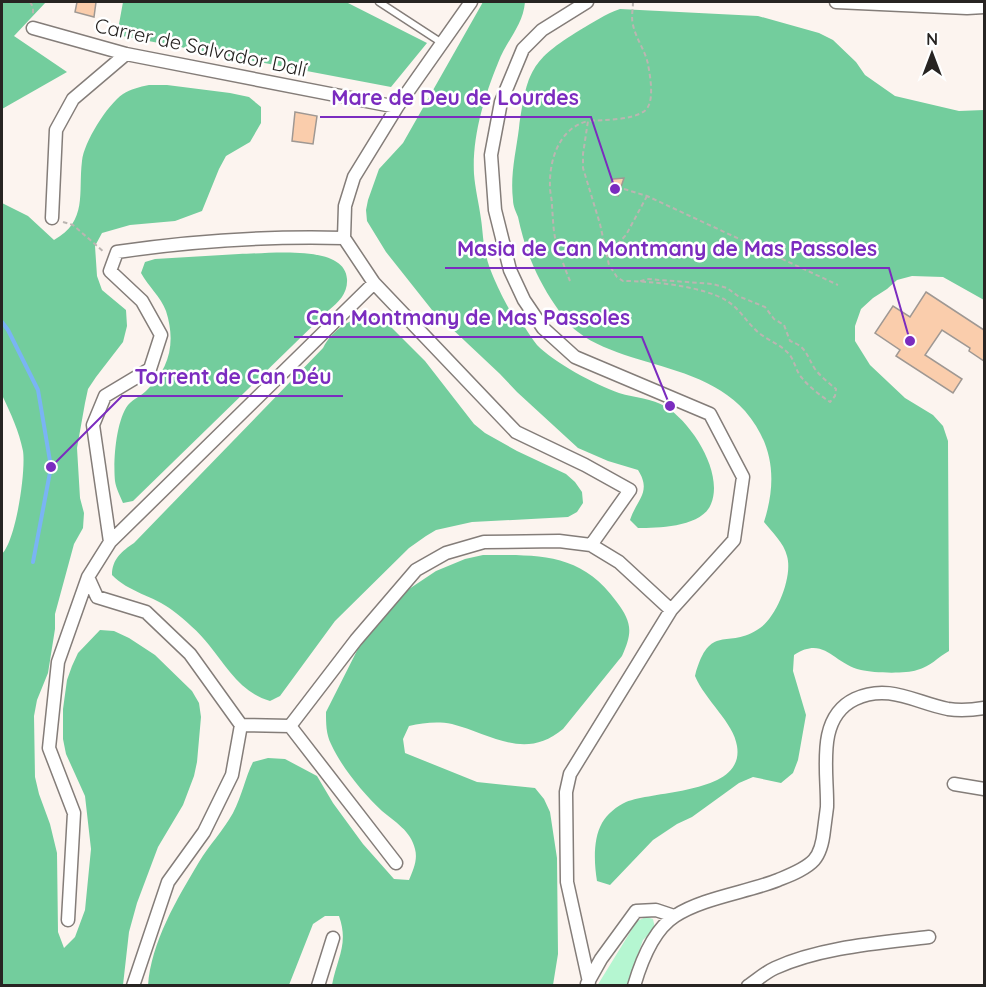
<svg xmlns="http://www.w3.org/2000/svg" width="986" height="987" viewBox="0 0 986 987" font-family="Quicksand,sans-serif">
	<style>
		.green { fill: #b5f6d1 }
		.forest { fill: #73cd9d }
		.lines { fill: none; stroke-linecap: round; stroke-linejoin: round }
		.stream { stroke: #7ab4f4; stroke-width: 4 }
		.building { fill: #facdac; stroke: #9f9893; stroke-width: 1.5 }
		.service-casing { stroke: #847d79; stroke-width: 9 }
		.minor-casing { stroke: #847d79; stroke-width: 15 }
		.path { stroke: #bbb5b1; stroke-width: 2; stroke-dasharray: 4.5 3; stroke-linecap: butt }
		.service { stroke: #fff; stroke-width: 6 }
		.minor { stroke: #fff; stroke-width: 12 }
		.labels { text-anchor: middle; dominant-baseline: central; stroke-width: 5; stroke-linejoin: round; paint-order: stroke }
		.street-label { font-size: 20px; fill: #272422; stroke: #fff }
		.leader { fill: none; stroke: #7b2cbf; stroke-width: 2 }
		.callout-dot { fill: #7b2cbf; stroke: #fff; stroke-width: 2 }
		.callout-label { font-size: 21px; text-anchor: middle; font-weight: bold; fill: #7b2cbf; stroke: #fff; stroke-width: 5; stroke-linejoin: round; paint-order: stroke }
	</style>
	<rect width="100%" height="100%" fill="#fcf4ef"/>
	<path class="green" d="M646,917L653,919L655,928L643,940L627,985L597,986L637,921Z"/>
	<path class="forest" d="M2,2H46L14,36L67,72L2,109Z
		M123,2H346L427,43L391,87L117,35Z
		M483,2H525C523,26 506,41 498,63C484,97 472,137 474,174C475,188 479,204 481,219C483,232 483,246 487,259C490,272 506,306 514,316C517,320 521,322 524,326C528,332 532,339 537,345C553,362 596,385 619,393C635,398 652,398 666,407C692,423 724,473 711,504C702,527 659,528 638,528L630,520C637,499 652,492 638,470L608,461L578,448L517,392L500,374L432,310L386,252L367,221L366,210L368,200L379,169L403,143Z
		M620,9L758,16L819,33L833,40L856,62L865,75L895,96L959,111L984,110V300L943,277L912,276L897,280L887,289L873,298L861,309L855,326V341L870,365L905,398L933,415L943,426L948,441L949,651C938,657 930,667 917,670C905,674 874,673 861,670C833,664 825,635 794,655L793,671L806,715L798,760L793,773L781,783L753,777L739,783L692,817L677,824L653,840L610,885L597,881C594,863 593,839 602,823C607,814 617,806 626,802C657,790 745,794 737,746C734,723 705,700 695,676C710,621 727,651 760,628C777,616 793,576 787,556C784,543 772,532 764,522C777,481 774,445 745,411C717,379 670,369 631,357C613,351 593,344 578,332C568,325 562,315 555,305C536,277 525,250 518,217C516,212 513,206 513,200C510,175 516,152 519,128C527,71 531,60 580,30C594,22 605,14 620,9Z
		M149,85H167L230,93L249,97L261,107V123L250,142L226,156L219,169L202,211L175,221L130,225L102,233L95,246L97,276L102,290L126,310L127,326L123,342L96,377L88,389L85,403L77,448L80,498L84,513L83,528L74,544L55,614V629L48,673L37,700L34,716L35,777L39,794L50,824L57,853L58,932L64,948L75,937L85,910L91,849L85,796L66,754L63,739V709L67,680L72,666L78,653L100,630L114,631L129,638L155,655L192,691L199,703L201,717L197,762L194,776L183,805L158,847L137,903L129,932L123,985H2V554C16,540 26,471 23,451C19,431 11,414 2,395V203L28,216L54,240C88,221 78,193 82,161C84,142 107,105 123,94C131,89 139,87 149,85Z
		M239,254C266,254 345,243 347,279C348,293 339,302 329,310L133,501L123,503C120,496 116,488 115,481C113,461 116,421 128,405C133,399 141,396 146,391C170,369 176,342 166,311C161,297 148,286 141,273L145,262L155,259Z
		M369,314L381,317L425,361L474,424L485,433L517,451L566,474L575,482L582,492L583,503L577,512L568,517L472,522L436,530L426,536L409,548L335,621L280,696L270,701C241,693 227,667 209,645C199,632 185,620 172,610C154,596 128,592 112,575C112,559 122,551 134,543L323,348C333,329 349,320 369,314Z
		M483,555C537,555 581,552 616,601C632,622 633,632 622,656L563,729C525,761 491,734 452,724C437,721 423,723 409,726L403,739L405,753L477,782L535,788L544,799L550,812L557,858L558,954L553,985H332C337,958 349,944 339,916H325L313,924L289,985L148,986C151,942 177,899 199,862C209,845 223,831 233,813C242,796 245,778 253,762L268,758L285,759L317,776L333,803L363,844L394,879L409,880C413,870 418,860 415,849C411,831 395,822 382,811C363,793 342,768 331,744C326,734 326,723 326,712L374,617L397,597L436,571L465,559Z"/>
	<g class="lines">
		<path class="stream" d="M2,322L8,330L38,390L51,467L33,562"/>
	</g>
	<path class="building" d="M77,2H96L94,17L75,12Z
		M295,112L317,116L313,144L292,141Z
		M624,178L618,196L609,191V187L613,179Z
		M926,292L984,330V361L969,351L970,348L942,330L925,355L962,379L953,393L896,356L900,350L875,333L893,306L910,317Z"/>
	<g class="lines">
		<defs>
			<path id="service" d="M379,2L442,43"/>
			<path id="minor" d="M587,2L542,30L523,49L501,102L491,155L495,210L510,270L524,300L543,328L575,357L710,414L743,477L734,540L671,610L570,774L566,792L567,882L589,982
				M836,2L967,8L984,7
				M33,28L126,54L397,107
				M52,218L56,130L73,99L126,54
				M344,238L374,283L516,432L585,465L630,490L591,545
				M344,238L345,206L354,177L397,107L471,2
				M110,542L93,425L105,396L150,369L161,335L142,301L110,271L117,252C192,241 268,236 344,238
				M88,577L97,597L146,612L190,654L241,725L232,775L204,832L168,882L133,986
				M241,725L290,726L396,863
				M290,726L356,640L416,570L446,553L484,542L559,541L591,545L619,562L671,610
				M954,784L984,789
				M68,920L74,813L49,748L58,662L88,577L110,542L374,283
				M587,984L601,959L636,911L656,910L674,916
				M318,986L333,938
				M634,986C641,962 653,930 675,916C702,898 748,892 778,880C790,875 806,869 814,860C821,852 823,840 824,830C825,822 826,815 827,807C828,772 815,718 855,699C889,683 916,703 948,709C961,711 972,710 984,708
				M748,986C757,980 766,972 775,968C821,947 880,943 929,937"/>
		</defs>
		<use href="#service" class="service-casing"/>
		<use href="#minor" class="minor-casing"/>
		<path class="path" d="M30,2L33,7V16
			M633,2C633,9 631,17 633,25C636,39 645,50 648,64C650,76 656,105 643,112C631,120 603,120 588,121L583,154V168L600,224L609,265L617,277L623,281C650,281 704,286 727,301C740,309 747,323 759,333C769,341 780,344 789,354C795,361 796,372 802,378C809,387 821,396 830,402L835,396L836,389C829,383 820,376 815,369C806,355 807,347 790,341L784,325L774,319L765,307L738,296L727,288L713,284L647,279L638,282
			M624,189L647,196L838,285
			M63,222L73,225L104,252
			M607,255L626,235L647,196
			M570,281C565,269 560,255 556,242C553,230 553,218 552,206C552,199 550,193 550,187C549,160 559,128 588,121"/>
		<use href="#service" class="service"/>
		<use href="#minor" class="minor"/>
	</g>
	<g class="labels">
		<g class="street-label">
			<text transform="translate(201 47) rotate(12)">Carrer de Salvador Dalí</text>
		</g>
	</g>
	<path class="leader" d="M615 189L591 117H320M910 341L889 268H445M670 406L642 337H294M51 467L122 396H343"/>
	<g class="callout-dot">
		<circle cx="615" cy="189" r="6"/>
		<circle cx="910" cy="341" r="6"/>
		<circle cx="670" cy="406" r="6"/>
		<circle cx="51" cy="467" r="6"/>
	</g>
	<g class="callout-label">
		<text x="455" y="105">Mare de Deu de Lourdes</text>
		<text x="667" y="256">Masia de Can Montmany de Mas Passoles</text>
		<text x="468" y="325">Can Montmany de Mas Passoles</text>
		<text x="233" y="384">Torrent de Can Déu</text>
	</g>
	<rect width="986" height="987" fill="none" stroke="#272422" stroke-width="6"/>
	<g transform="translate(932 54)" stroke="#ffffff" stroke-width="4.5" paint-order="stroke">
	<path d="M0-4.5L10 22L0 15L-10 22Z" fill="#272422"/>
	<text y="-9" font-size="16" font-weight="bold" text-anchor="middle" fill="#272422">N</text>
	</g>
</svg>
